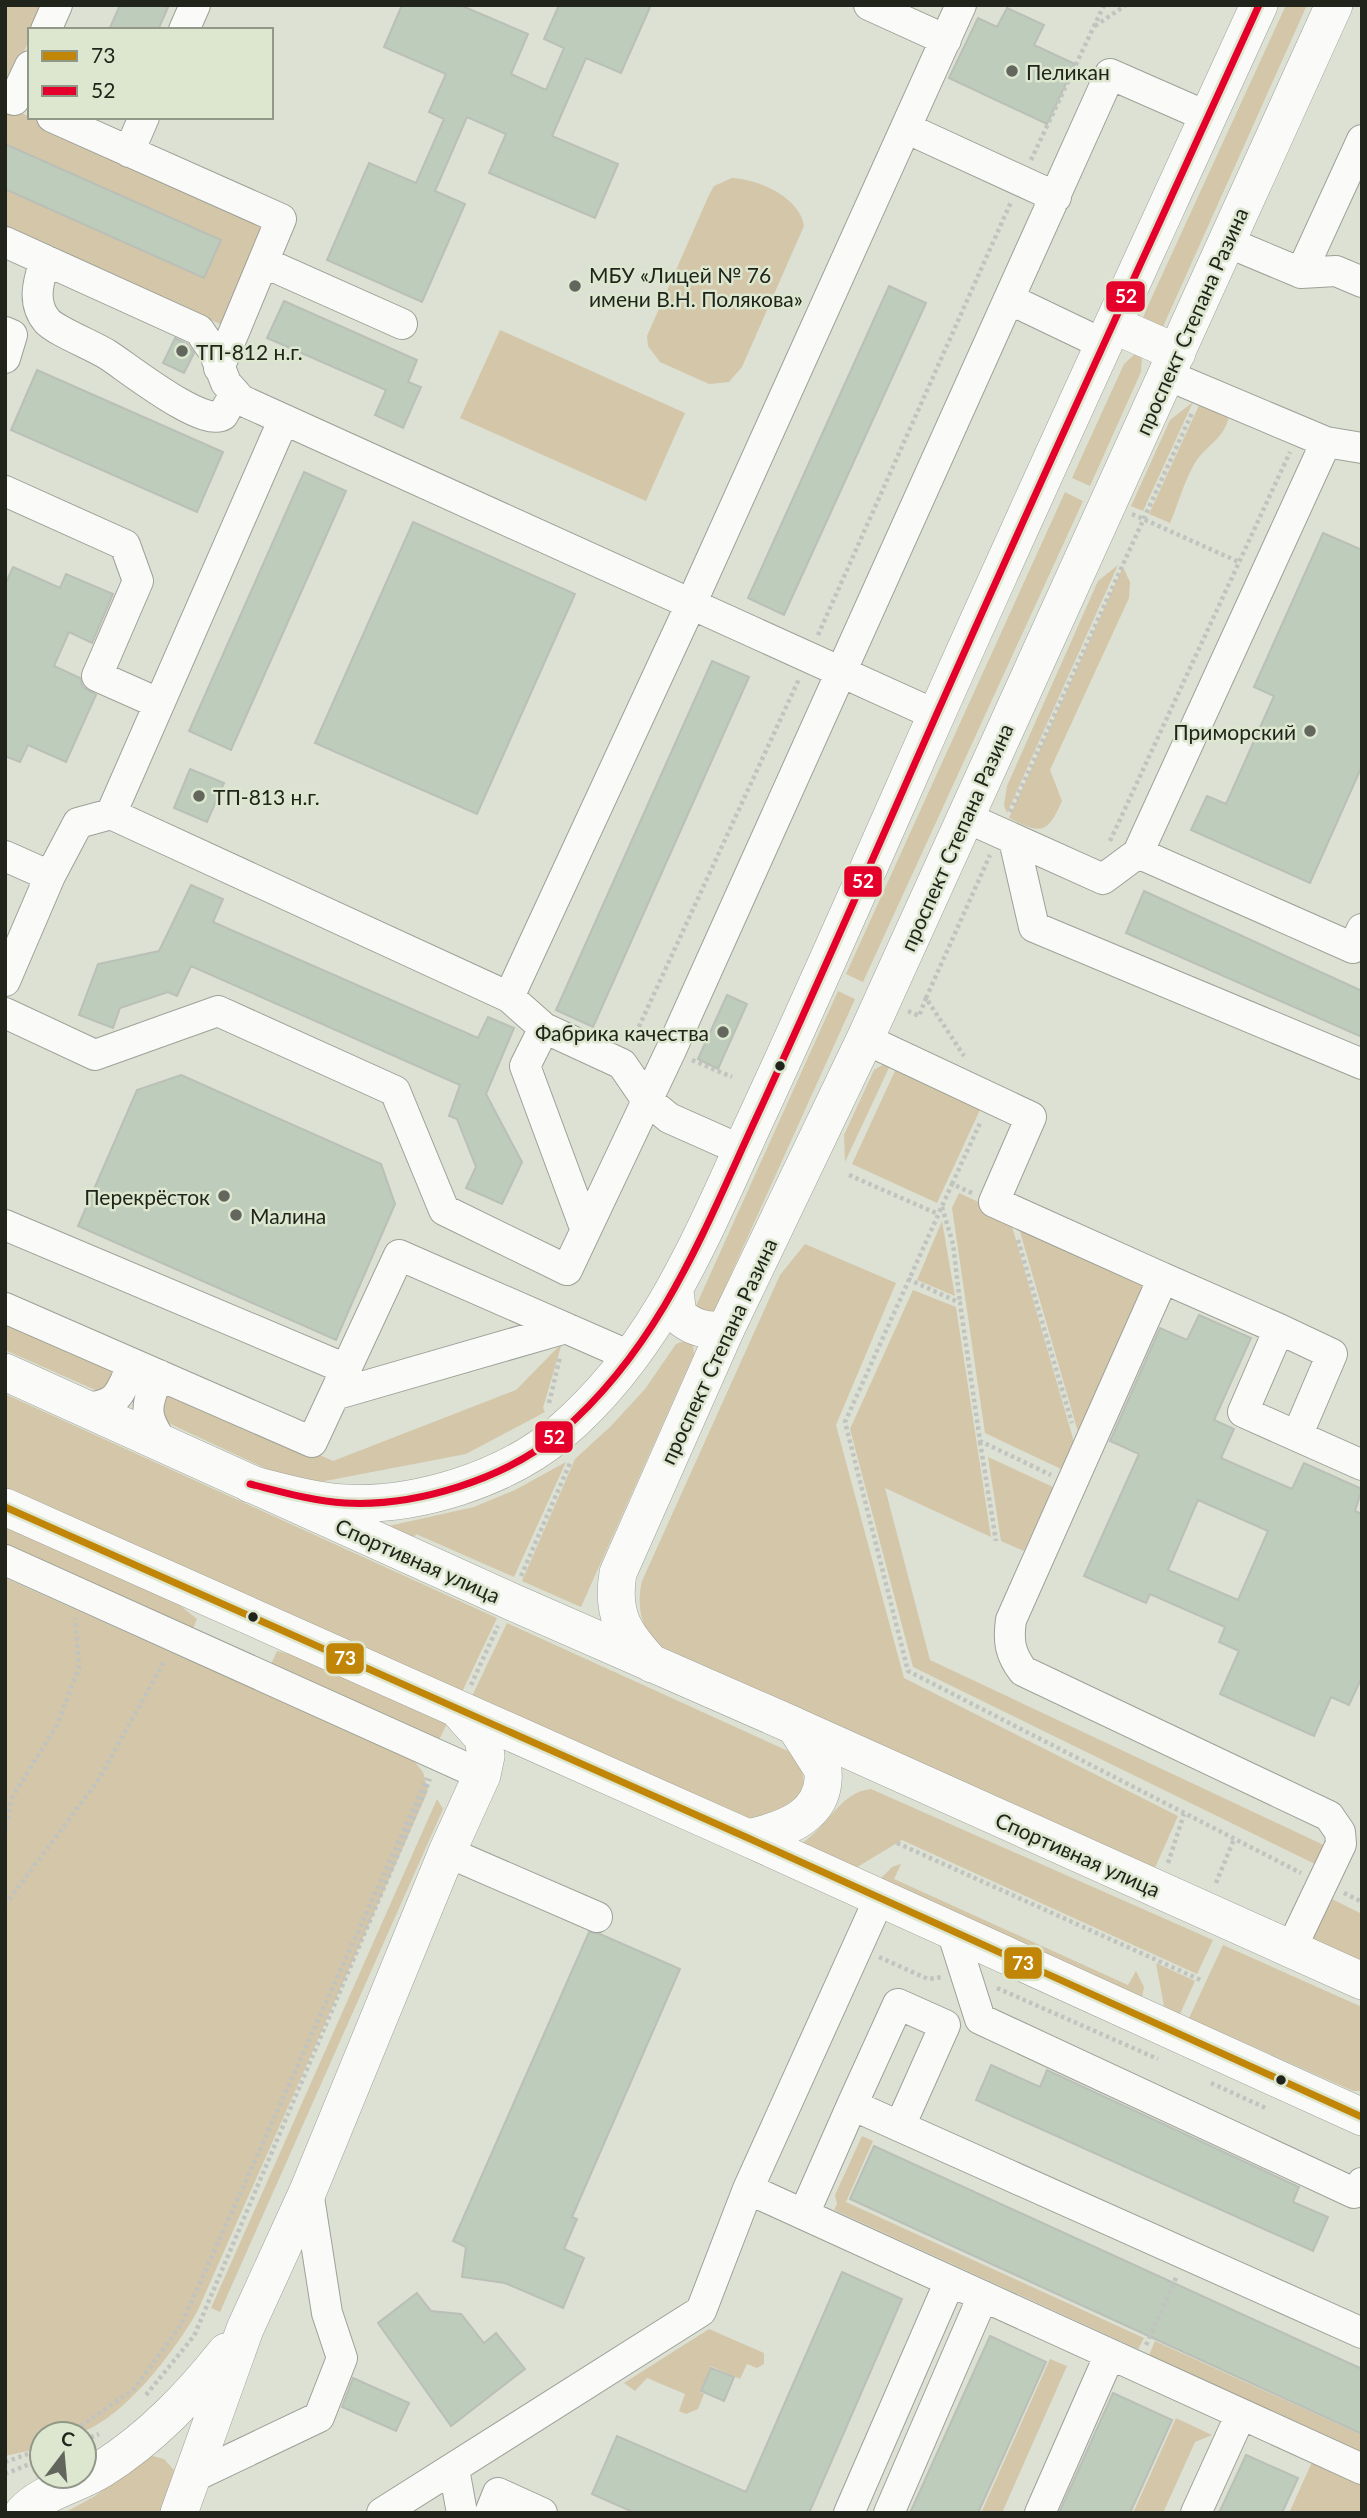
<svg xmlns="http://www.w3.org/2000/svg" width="1367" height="2518" viewBox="0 0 1367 2518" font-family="Lato,sans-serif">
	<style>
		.green { fill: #d4c6a8 }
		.building { fill: #bdccbb; stroke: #babfb7; stroke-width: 2; fill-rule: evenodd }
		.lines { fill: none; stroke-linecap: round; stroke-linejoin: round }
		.minor-casing { stroke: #9da197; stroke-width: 32 }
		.major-casing { stroke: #9da197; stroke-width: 38 }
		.path { stroke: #c1c3bf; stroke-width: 4.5; stroke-dasharray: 3.5 3.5; stroke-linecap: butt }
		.minor { stroke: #fafaf9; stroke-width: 30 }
		.major { stroke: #fafaf9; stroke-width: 37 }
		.bus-1-casing { stroke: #dde6cf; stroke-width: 12 }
		.bus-2-casing { stroke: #dde6cf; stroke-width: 12 }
		.bus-1 { stroke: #c18607; stroke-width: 7 }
		.bus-2 { stroke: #e4002b; stroke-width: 7 }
		.poi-dot { fill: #62665c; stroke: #dde6cf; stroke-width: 2.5 }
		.bus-dot { fill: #20241b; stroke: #dde6cf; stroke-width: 2.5 }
		.labels { text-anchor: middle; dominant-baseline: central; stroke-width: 5; stroke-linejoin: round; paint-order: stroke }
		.poi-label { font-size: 21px; fill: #20241b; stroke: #dde6cf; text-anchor: start }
		.street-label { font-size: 21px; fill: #20241b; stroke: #dde6cf }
		.line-badge { stroke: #dde6cf; stroke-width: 2.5 }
		.badge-label { font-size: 19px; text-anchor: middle; font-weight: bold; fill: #fff }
	</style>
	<rect width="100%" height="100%" fill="#dce1d4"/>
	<path class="green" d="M5,5H45L33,30H30V38L11,80L5,77Z
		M1286,5H1307L1162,329L1142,321L1146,310Z
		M5,106L273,223L229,328L5,230Z
		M732,178C758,179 800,197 804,226L742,367L729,382L709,384L660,362L648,346L647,336L709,195L714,186Z
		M500,330L685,413L646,501L460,418Z
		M1135,354L1142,357L1141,372L1090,486L1072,478L1124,364Z
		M1201,401L1229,416C1225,436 1213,441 1200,456C1188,469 1178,505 1170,523L1149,514Z
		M1193,402L1143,511L1131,506L1170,420Z
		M1065,492L1083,501L863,982L846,974Z
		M1118,565L1007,813L1004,805L1007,786L1098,581Z
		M1123,567L1130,582L1129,598L1050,770L1062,801C1047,835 1041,834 1009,818Z
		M838,991L855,999L712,1316L695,1308Z
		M893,1059L845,1162L844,1135L874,1070Z
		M900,1060L985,1099L937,1203L852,1164Z
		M959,1193L1009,1216L1074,1442L1061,1469L985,1433L952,1208Z
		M1016,1218L1145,1281L1078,1432Z
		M942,1221L955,1296L917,1280Z
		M805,1244L896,1283L836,1425L904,1678L1178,1816L1154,1870L664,1648C641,1634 636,1606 642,1581L780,1275Z
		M913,1290L956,1307L991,1537L885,1488L930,1660L1330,1848L1321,1867L913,1667L850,1429Z
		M5,1312L119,1369L102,1393L5,1350Z
		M684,1341L693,1345L694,1354L581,1607L522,1581L575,1459L611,1426L645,1389L676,1344Z
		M562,1343L543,1408L545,1412L466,1454L320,1482L286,1478L164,1421L160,1396L175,1389L333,1461L516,1390Z
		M5,1394L497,1618L462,1692L5,1488Z
		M988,1457L1053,1487L1024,1551L1001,1541Z
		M566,1462L514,1577L416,1534L413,1539L384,1527L474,1507L515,1490Z
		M5,1524L171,1598L197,1619L190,1636L5,1553Z
		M5,1578L186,1659L188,1656L413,1760L423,1772L428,1791L198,2310C175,2351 125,2417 80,2433C69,2437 53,2434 42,2434V2448L5,2456Z
		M507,1623L788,1751C806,1768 806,1781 800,1804L753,1822L472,1696Z
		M277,1651L307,1659L447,1723L436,1747L268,1671Z
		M871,1789L1213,1940L1197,1974L902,1840L854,1869L799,1845C829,1827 839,1792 871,1789Z
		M437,1799L443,1809L220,2312L211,2308Z
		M901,1864L894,1879L1128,1985L1136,1971L1144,1987L1142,1997L881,1878L892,1867Z
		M1324,1895L1362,1914V1967L1309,1943Z
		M1223,1945L1362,2007V2091H1353L1189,2018Z
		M1156,1963L1195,1981L1180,2014L1164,2006Z
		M862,2136L873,2141L846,2202L1144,2338L1138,2349L834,2210L837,2204L835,2195Z
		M709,2329L764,2353V2364L757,2368L747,2364L740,2379L711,2366L700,2392L704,2394L698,2409L686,2414L679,2411L685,2394L647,2378L635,2391L624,2383Z
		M1155,2341L1362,2435V2453L1149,2355Z
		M1050,2359L1067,2366L1002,2513H981Z
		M1176,2418L1212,2435L1195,2442L1163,2513H1133Z
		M149,2455L164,2459L174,2470L160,2513H64L95,2496Z
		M1312,2462L1362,2485V2513H1289Z"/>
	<path class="building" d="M120,5H169L158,30H109Z
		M402,5H460L528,34L511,74L546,90L564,48L544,39L559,5H651L621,73L586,58L552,136L618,164L595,218L489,173L506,134L467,117L435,191L465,204L422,302L327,260L369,163L416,183L444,119L429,112L446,74L384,47Z
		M1007,8L1044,25L1034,45L1075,64L1047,124L949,78L978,18L997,27Z
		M5,144L221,240L204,278L5,189Z
		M889,286L926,303L784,615L748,598Z
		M284,301L417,360L408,382L421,387L403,428L375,415L386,390L267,338Z
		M175,338L187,344L194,353L184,373L163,363Z
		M37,370L223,452L197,512L11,430Z
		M304,472L346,491L231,750L189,731Z
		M413,522L575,594L477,814L315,743Z
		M1323,533L1362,550V766L1310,883L1191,830L1207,796L1226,804L1274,696L1254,687Z
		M13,567L60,588L66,574L113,594L92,643L69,632L54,666L80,678L83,687L96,695L66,762L28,745L20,762L5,756V585Z
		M712,661L749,677L593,1027L556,1010Z
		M190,769L224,783L207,822L174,808Z
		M191,885L223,899L213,922L478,1038L488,1017L514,1028L486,1094L522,1162L502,1204L466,1188L476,1167L457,1119L449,1116L460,1085L191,966L177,996L168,992L120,1008L113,1028L79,1015L98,964L159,951Z
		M1144,891L1362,991V1037L1126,933Z
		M727,995L747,1004L718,1069L698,1059Z
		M181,1075L381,1164L395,1204L336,1340L78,1226L137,1090Z
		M1199,1315L1251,1338L1214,1420L1234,1429L1221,1458L1292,1489L1304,1463L1362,1489L1355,1511L1362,1514V1677L1349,1705L1331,1697L1314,1736L1220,1694L1239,1651L1219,1642L1225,1627L1150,1594L1146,1603L1084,1576L1139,1454L1110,1441L1160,1328L1187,1340ZM1198,1500L1268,1531L1238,1600L1168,1570Z
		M589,1932L600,1934L680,1969L572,2217L577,2219L564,2249L584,2258L563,2308L505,2283L462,2277L466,2247L453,2241Z
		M991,2065L1040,2087L1047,2070L1299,2187L1293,2202L1328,2217L1313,2251L976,2100Z
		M874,2146L1362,2369V2434L850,2199Z
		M842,2272L902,2299L809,2513H635L592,2494L617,2436L746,2492Z
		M417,2293L431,2311L461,2314L484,2343L496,2333L525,2369L451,2426L378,2323Z
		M990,2336L1046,2362L978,2513H910Z
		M711,2368L734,2377L724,2401L701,2391Z
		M353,2378L409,2403L396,2431L342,2407Z
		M1113,2393L1172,2420L1130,2513H1059Z
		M1246,2455L1298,2478L1282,2513H1219Z"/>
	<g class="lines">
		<defs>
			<path id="minor" d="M869,5L946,40
				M46,30L57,5
				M184,30L195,5
				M14,100L30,66
				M52,117L281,219L219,368
				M906,128L1056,197
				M129,152L144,117
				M5,242L199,330L214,352L226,383L241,400L936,715
				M1227,242L1301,273L1336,271L1362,282
				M45,260C39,280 31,302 47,321C56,331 94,346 108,355C127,367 203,428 223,415L235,393
				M263,262L402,324
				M1301,273L1362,140
				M1011,300L1105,345
				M5,332L12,335L5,358
				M1326,442L1362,448
				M5,491L125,545L138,581L97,676L158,703
				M111,814L283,421
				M965,817L1103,879L1138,853L1326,442L1167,375
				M1014,840L1034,927L1362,1064
				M1138,853L1353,948L1362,929
				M5,856L50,876
				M5,981L50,876L78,823L111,814L509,997
				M5,1013L95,1055L218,1011L395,1091L444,1210L567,1270L671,1050L1110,74L1208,117
				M544,1028L525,1066L585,1228
				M865,1039L1031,1117L994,1202L1163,1278L1011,1620C1008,1641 1010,1654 1023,1671L1329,1816L1340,1832L1341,1844L1291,1949
				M741,1150L669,1118L646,1099L622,1064L544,1028L509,997L691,604L961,5
				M5,1225L346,1369L399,1255L632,1357
				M1163,1278L1279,1329L1243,1412L1362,1465
				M5,1308L312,1442L346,1369
				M1279,1329L1332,1354L1297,1436
				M159,1375C144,1408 144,1417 165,1446
				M334,1395L566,1328
				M84,1408C120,1405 119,1394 133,1364
				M5,1560L482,1775
				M447,1852L597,1917
				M952,1931L980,2019L1354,2193L1362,2183
				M852,2105L898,2004L945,2025L900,2126
				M748,2189L1362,2469
				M804,2214L852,2105L1362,2333
				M454,2469L462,2513
				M191,2478L319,2417L342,2358L327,2313L308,2191
				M382,2513L701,2311L748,2189L880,1897
				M490,2513L498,2493L542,2513
				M849,2513L950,2281
				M889,2513L983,2296
				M1040,2513L1110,2354
				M1196,2513L1241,2414"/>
			<path id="major" d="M1114,325L1177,353
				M675,1292L678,1315C692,1328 707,1332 726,1329
				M5,1372L510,1601L795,1726L823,1770C827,1816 784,1830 748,1838
				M250,1484C282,1492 313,1501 345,1503C416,1507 506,1479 561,1432C661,1346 704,1230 758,1114C808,1006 856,897 904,788C1019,526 1140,266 1259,5
				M5,1507L748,1838L1362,2117
				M652,1664C624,1634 611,1615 618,1573L726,1329L865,1039L1334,5
				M795,1726L1362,1981
				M23,2513C43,2491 77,2485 102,2469C151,2438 190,2397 226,2352
				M179,2513L245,2329L308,2191L447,1852L482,1775L486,1756L483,1738L459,1711"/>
		</defs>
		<use href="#minor" class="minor-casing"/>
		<use href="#major" class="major-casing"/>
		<path class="path" d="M1095,26L1126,5
			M1031,160L1104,5
			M1132,514L1239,562
			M818,635L1011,202
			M1010,812L1192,413
			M1110,841L1290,452
			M926,998L990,855
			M908,1011L919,1016L926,998L964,1056
			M649,1039L636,1033L799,679
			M692,1060L732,1077
			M849,1175L938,1214
			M952,1184L981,1121
			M972,1193L952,1184L845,1422L908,1671L1301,1873
			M942,1207L953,1244L960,1303
			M1018,1240L1072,1423
			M908,1279L960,1303L980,1441L1051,1475
			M549,1403L560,1357
			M980,1442L996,1541
			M521,1576L570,1463
			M471,1685L498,1626
			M5,1833L11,1799L57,1725L79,1667L75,1618
			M897,1843L1203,1981
			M1168,1863L1184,1814
			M1216,1883L1234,1839
			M1344,1893L1362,1902
			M5,1905L99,1779L165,1660
			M879,1957L928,1979L942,1977
			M997,1988L1158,2059
			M1211,2083L1268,2109
			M1146,2345L1177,2276
			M146,2395L194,2336L430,1779
			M69,2434L134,2389L181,2325L427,1778
			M84,2440L99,2434
			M5,2462L42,2449
			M5,2474L42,2459"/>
		<use href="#minor" class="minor"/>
		<use href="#major" class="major"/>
		<defs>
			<path id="bus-1" d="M5,1507L748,1838L1362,2117"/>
			<path id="bus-2" d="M250,1484C282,1492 313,1501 345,1503C416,1507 506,1479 561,1432C661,1346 704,1230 758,1114C808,1006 856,897 904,788C1019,526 1140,266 1259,5"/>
		</defs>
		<use href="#bus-1" class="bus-1-casing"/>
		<use href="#bus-2" class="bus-2-casing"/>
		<use href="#bus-1" class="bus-1"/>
		<use href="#bus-2" class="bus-2"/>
	</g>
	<g class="poi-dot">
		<circle cx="1012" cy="71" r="7"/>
		<circle cx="575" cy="286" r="7"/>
		<circle cx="182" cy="351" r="7"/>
		<circle cx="1310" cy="731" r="7"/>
		<circle cx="199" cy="796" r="7"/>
		<circle cx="723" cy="1032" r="7"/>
		<circle cx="224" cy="1196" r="7"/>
		<circle cx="236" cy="1215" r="7"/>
	</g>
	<g class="bus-dot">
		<circle cx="780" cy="1066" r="6"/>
		<circle cx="253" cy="1617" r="6"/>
		<circle cx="1281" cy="2080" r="6"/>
	</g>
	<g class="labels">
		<g class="poi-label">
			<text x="1026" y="71">Пеликан</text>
			<text x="589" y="274">МБУ «Лицей № 76<tspan x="589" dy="24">имени В.Н. Полякова»</tspan></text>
			<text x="196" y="351">ТП-812 н.г.</text>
			<text x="1296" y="731" text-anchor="end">Приморский</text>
			<text x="213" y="796">ТП-813 н.г.</text>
			<text x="709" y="1032" text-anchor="end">Фабрика качества</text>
			<text x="210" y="1196" text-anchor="end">Перекрёсток</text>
			<text x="250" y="1215">Малина</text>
		</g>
		<g class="street-label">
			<text transform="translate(1191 321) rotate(-66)">проспект Степана Разина</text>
			<text transform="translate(956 837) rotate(-66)">проспект Степана Разина</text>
			<text transform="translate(718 1351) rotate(-65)">проспект Степана Разина</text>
			<text transform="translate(418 1560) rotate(24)">Спортивная улица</text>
			<text transform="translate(1078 1854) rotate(24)">Спортивная улица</text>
		</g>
	</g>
	<g class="line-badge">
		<rect x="1105" y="280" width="41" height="33" rx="7" fill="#e4002b"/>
		<rect x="843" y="865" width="40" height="33" rx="7" fill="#e4002b"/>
		<rect x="534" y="1420" width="40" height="34" rx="7" fill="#e4002b"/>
		<rect x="325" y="1642" width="40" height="33" rx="7" fill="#c18607"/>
		<rect x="1003" y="1946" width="40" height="34" rx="7" fill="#c18607"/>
	</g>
	<g class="badge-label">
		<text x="1126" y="303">52</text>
		<text x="863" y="888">52</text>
		<text x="554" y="1444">52</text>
		<text x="345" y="1665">73</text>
		<text x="1023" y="1970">73</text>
	</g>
	<rect width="1367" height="2518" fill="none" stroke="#20241b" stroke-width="14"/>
	<rect x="28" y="28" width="245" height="91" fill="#dde6cf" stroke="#919887" stroke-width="2"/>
	<rect x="42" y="51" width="35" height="10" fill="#c18607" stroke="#919887" stroke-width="2"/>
	<text x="91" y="63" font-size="21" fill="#20241b">73</text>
	<rect x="42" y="86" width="35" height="10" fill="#e4002b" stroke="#919887" stroke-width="2"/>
	<text x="91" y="98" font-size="21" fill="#20241b">52</text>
	<g transform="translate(63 2455) rotate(16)"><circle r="33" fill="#dde6cf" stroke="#919887" stroke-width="2"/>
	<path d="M0-5L12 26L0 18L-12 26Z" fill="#62665c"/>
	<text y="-10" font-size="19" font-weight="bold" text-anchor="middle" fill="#20241b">С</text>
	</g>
</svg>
